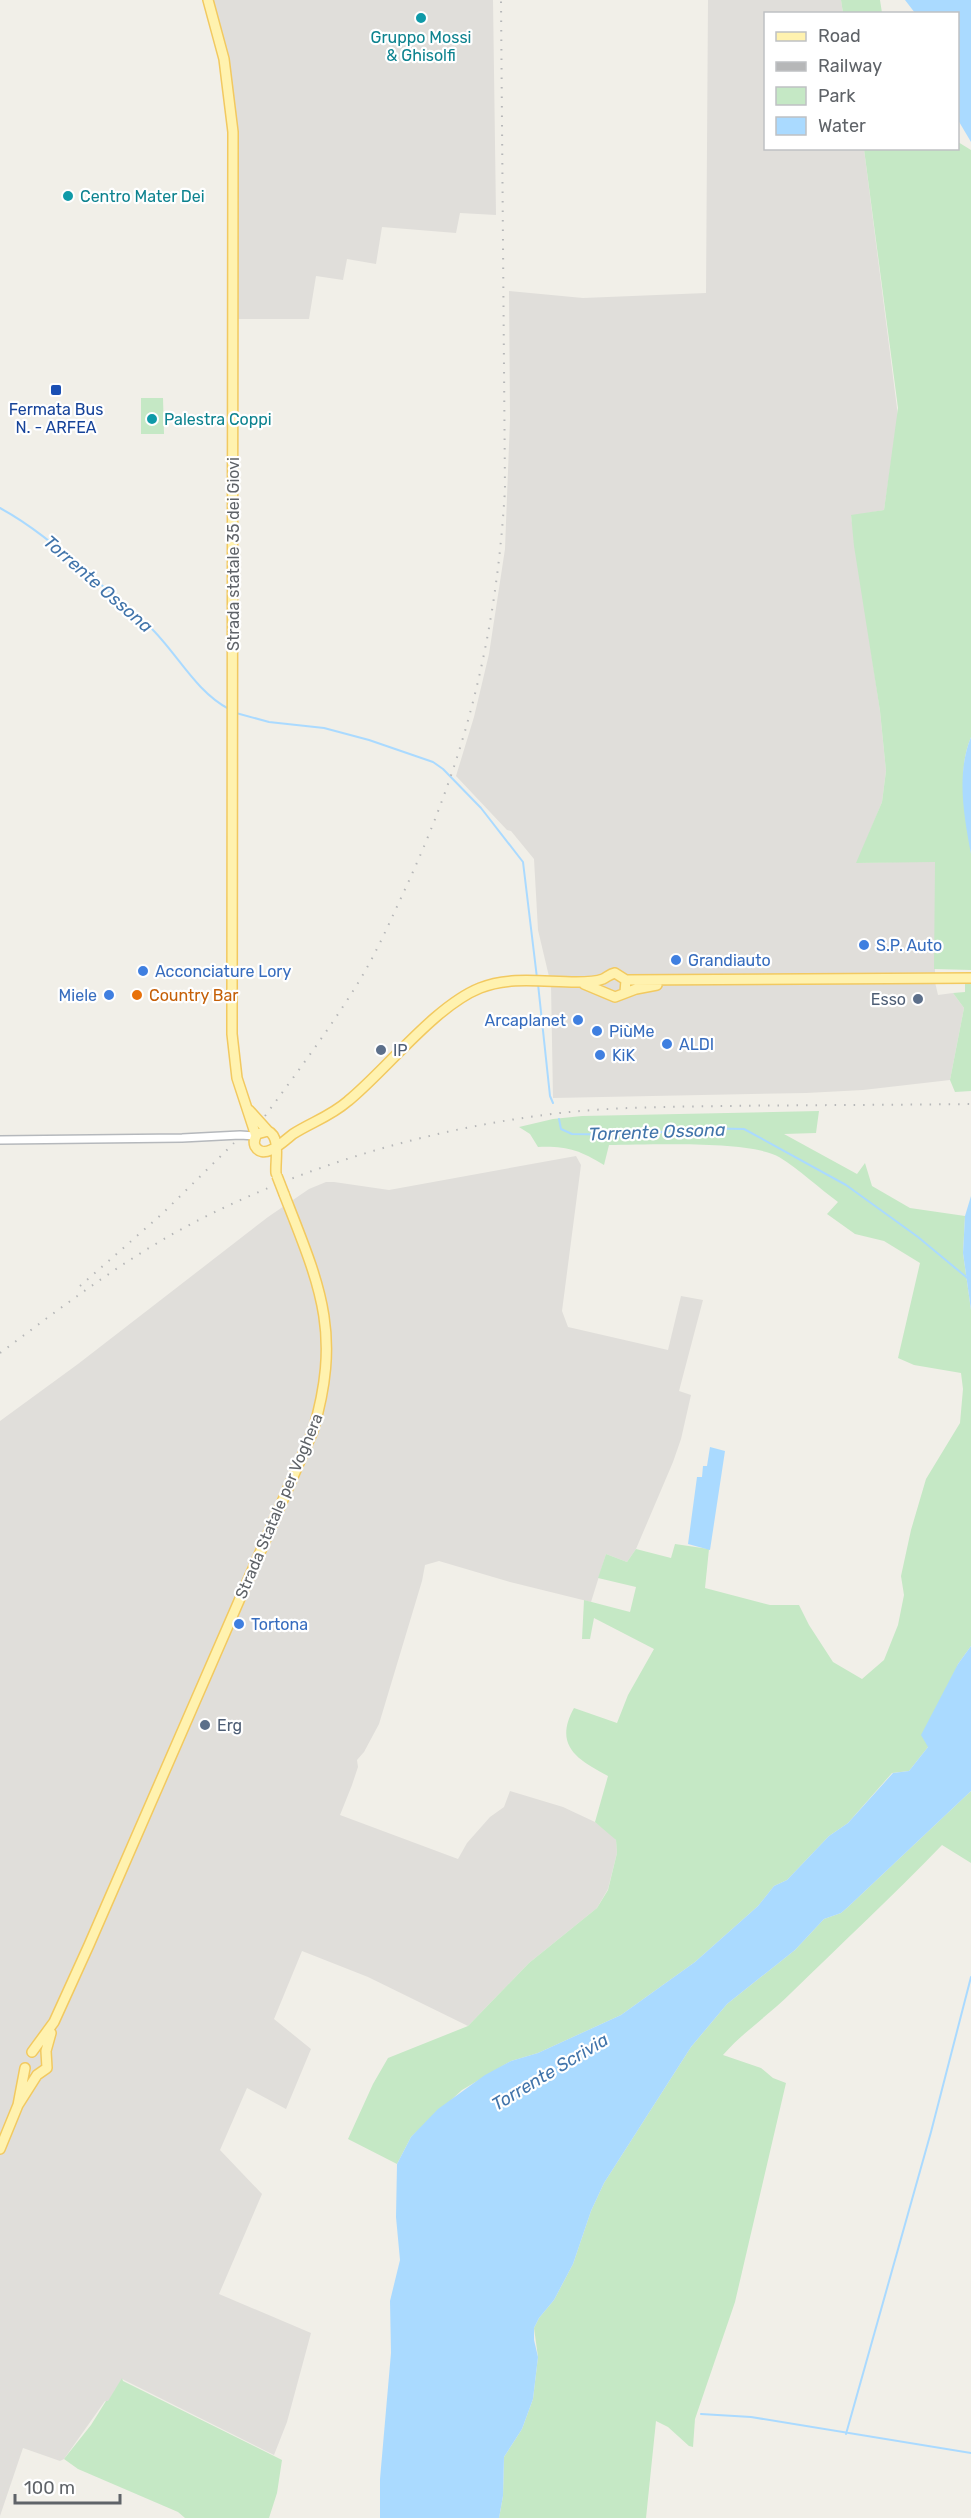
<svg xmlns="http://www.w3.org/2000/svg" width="971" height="2518" viewBox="0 0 971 2518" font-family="Rubik,sans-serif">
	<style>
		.industrial { fill: #e0deda }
		.green { fill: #c5e8c5 }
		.water { fill: #aadaff }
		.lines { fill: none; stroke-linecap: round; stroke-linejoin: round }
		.stream { stroke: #aadaff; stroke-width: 2 }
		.minor-casing { stroke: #b5b8bc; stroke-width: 10 }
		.major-casing { stroke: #f2c960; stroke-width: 12 }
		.minor { stroke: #fff; stroke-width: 7 }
		.major { stroke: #fff2af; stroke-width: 9 }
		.rail { stroke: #b6b7b8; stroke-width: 2; stroke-dasharray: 1.5 8; stroke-linecap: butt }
		.major-bridge-casing { stroke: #f2c960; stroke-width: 12; stroke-linecap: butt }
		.major-bridge { stroke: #fff2af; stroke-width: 9 }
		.culture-dot { fill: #0f9aa8; stroke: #fff; stroke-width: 2 }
		.transit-dot { fill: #1a4fb4; stroke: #fff; stroke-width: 2 }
		.shop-dot { fill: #3f7fe0; stroke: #fff; stroke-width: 2 }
		.food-dot { fill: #e8710a; stroke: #fff; stroke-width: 2 }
		.service-dot { fill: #5c6f8a; stroke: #fff; stroke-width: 2 }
		.labels { text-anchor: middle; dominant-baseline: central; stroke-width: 4.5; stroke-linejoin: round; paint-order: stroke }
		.culture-label { font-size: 16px; fill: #0d838f; stroke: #fff; text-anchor: start }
		.transit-label { font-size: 16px; fill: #164399; stroke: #fff }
		.street-label { font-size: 16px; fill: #5f6368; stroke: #fff }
		.shop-label { font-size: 16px; fill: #366cbe; stroke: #fff; text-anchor: start }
		.food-label { font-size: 16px; fill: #c56008; stroke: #fff; text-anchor: start }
		.service-label { font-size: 16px; fill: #4e5e75; stroke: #fff; text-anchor: start }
		.water-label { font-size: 18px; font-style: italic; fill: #4174aa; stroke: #fff }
	</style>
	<rect width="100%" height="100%" fill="#f1efe8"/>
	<path class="industrial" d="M208,0H493L496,215L460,213L456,233L382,227L376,264L347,259L343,280L316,276L309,319H234L231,111Z
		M708,0H841L843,13L766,14V148L864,149L898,416L884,510L851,516L880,711L886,771L882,802L857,863L935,861V982L938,995L953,993L964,1008L950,1080L863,1090L806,1093L553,1098L551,985L538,930L534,859L511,831L507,830L456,776L474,717L489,654L505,549L510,419L509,291L583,298L706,293Z
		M576,1156L581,1165L562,1311L568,1327L668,1350L681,1296L703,1300L679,1391L691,1395L681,1439L673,1462L636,1549L627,1562L606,1554L591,1602L510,1582L439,1561L425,1565L422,1581L379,1724L364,1752L357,1760L358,1767L352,1785L340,1815L458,1859L467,1843L490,1817L504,1807L510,1791L563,1807L595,1822L610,1833L616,1840L617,1853L608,1889L597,1908L529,1963L468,2026L368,1977L302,1951L274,2019L311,2049L286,2109L247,2088L220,2150L262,2194L219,2294L311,2333L287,2422L274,2455L122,2379L108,2402L105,2401L64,2459L60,2461L23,2448L0,2516V1421L78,1364L268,1217L309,1189L326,1182H334L389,1190Z"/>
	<path class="green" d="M841,0H880L882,13H843Z
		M958,142L971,150V737C955,776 968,814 971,854C971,892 971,932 971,970L934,969L935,862L856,863L882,802L886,771L880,711L854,546L851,515L884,510L898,408L864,149L958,148Z
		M141,398H163L164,434H141Z
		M965,982L971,983V1091L955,1092L950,1080L964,1008L953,993L965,992Z
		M819,1111L816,1133L784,1134L857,1174L865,1163L872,1186L910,1208L965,1216L963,1253L971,1310V1646L958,1664L928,1747L909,1771L892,1773L848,1823L829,1836L787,1880L774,1886L758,1906L695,1962L621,2015L538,2053L511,2061L462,2090L411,2137L397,2164L348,2139L373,2084L388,2058L468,2026L529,1963L597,1908L608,1890L617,1853L616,1840L595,1822L608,1776C578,1760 553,1746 574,1708L617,1723L628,1695L654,1649L594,1618L590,1639H582L584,1600L630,1612L636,1587L598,1578L606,1554L627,1562L636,1549L671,1558L675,1544L709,1549L705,1588L770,1605H799L809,1625L833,1662L862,1679L884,1660L898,1625L904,1595L901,1576L911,1530L926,1479L960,1423L963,1389L961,1373L914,1365L898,1358L920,1263L884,1241L855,1234L827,1214L838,1202C819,1188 800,1170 779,1157C750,1140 647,1145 609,1145L604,1165C579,1150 567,1146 538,1147L530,1134L519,1127L553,1119L582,1116Z
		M971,1791V1863L942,1845C893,1896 841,1944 791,1993C769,2015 743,2032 723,2055L761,2068L773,2078L786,2083L735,2302L695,2419L693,2447L689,2446L668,2427L656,2421L646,2518H499L503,2496L504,2457L522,2429L533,2399L538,2357L534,2328L539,2318L554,2300L573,2264L591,2211L604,2183L691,2047L727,2004L795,1950L824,1919L841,1913L848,1907Z
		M122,2378L123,2381L282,2460L277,2493L269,2518H185L178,2512L78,2469L64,2459L91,2425L106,2401H108Z"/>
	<path class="water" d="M905,0H971V142L958,120V14L915,13Z
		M971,737V854C964,816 956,774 971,737Z
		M971,1196V1310L963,1253L965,1216Z
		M710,1447L725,1451L710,1550L688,1544L697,1477H702L703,1466H707Z
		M971,1646V1791L848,1907L841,1913L824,1919L795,1950L727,2004L691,2047L604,2183L591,2211L573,2264L554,2300L539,2318L534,2328V2340L538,2357L533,2399L522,2429L504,2457L503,2496L499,2518H380V2479L391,2353L390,2301L400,2260L396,2217L397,2164L411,2137L438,2109L485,2075L511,2061L538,2053L621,2015L695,1962L758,1906L774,1886L787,1880L829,1836L848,1823L893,1773L909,1771L928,1747L921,1735L958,1664Z"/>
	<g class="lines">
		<path class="stream" d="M0,508C37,528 67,556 98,582C115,597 134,611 150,627C177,653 195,691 229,709
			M236,713L269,722L324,728L369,740L433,762L443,769L481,808L523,862L537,978
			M538,984L550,1096L553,1103
			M559,1119L561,1129L572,1134L638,1135L694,1128L744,1129L846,1185L918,1237L971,1281
			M701,2414L751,2417L971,2453
			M846,2434L931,2132L971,1977"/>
		<defs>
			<path id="minor" d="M0,1140L182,1138L240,1135L255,1136"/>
			<path id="major" d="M208,0L224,59L233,132L232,1034L237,1078L256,1136
				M626,980L971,978
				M584,984L615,997L636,989L657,985
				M249,1110L268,1131
				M276,1173C275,1160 281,1137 268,1131L257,1134C255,1138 253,1141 255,1146C264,1162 285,1140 293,1134C312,1122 331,1116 348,1101C387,1069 435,1006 480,988C510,976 544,982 576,982C584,982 595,982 603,979C607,977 610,974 615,973L626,980L625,992
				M32,2052L54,2022L89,1945L313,1431C342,1332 320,1286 284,1194
				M18,2105L37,2075L47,2068L46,2051L51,2033
				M0,2149L18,2105L25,2068"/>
		</defs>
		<use href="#minor" class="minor-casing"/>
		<use href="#major" class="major-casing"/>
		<use href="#minor" class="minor"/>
		<use href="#major" class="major"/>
		<path class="rail" d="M265,1116C298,1071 332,1026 361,978C376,953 388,926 400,900C465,763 496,640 505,489L501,0
			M80,1286L162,1214L234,1143
			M0,1353C62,1307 124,1259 193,1223C299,1168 418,1132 537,1116C598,1107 661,1107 723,1106C805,1105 888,1105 971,1104"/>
		<defs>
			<path id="major-bridge" d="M277,1176L284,1194"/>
		</defs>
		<use href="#major-bridge" class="major-bridge-casing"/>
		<use href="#major-bridge" class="major-bridge"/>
	</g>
	<g class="culture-dot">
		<circle cx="421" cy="18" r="6"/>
		<circle cx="68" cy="196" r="6"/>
		<circle cx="152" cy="419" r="6"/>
	</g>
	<rect class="transit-dot" x="50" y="384" width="12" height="12" rx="3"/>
	<g class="shop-dot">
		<circle cx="864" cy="945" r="6"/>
		<circle cx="676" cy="960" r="6"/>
		<circle cx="143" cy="971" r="6"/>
		<circle cx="109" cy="995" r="6"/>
		<circle cx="578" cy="1020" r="6"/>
		<circle cx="597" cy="1031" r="6"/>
		<circle cx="667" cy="1044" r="6"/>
		<circle cx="600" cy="1055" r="6"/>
		<circle cx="239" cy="1624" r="6"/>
	</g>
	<circle class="food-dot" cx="137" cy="995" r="6"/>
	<g class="service-dot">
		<circle cx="918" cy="999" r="6"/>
		<circle cx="381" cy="1050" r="6"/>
		<circle cx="205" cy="1725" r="6"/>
	</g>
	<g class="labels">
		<g class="culture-label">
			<text x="421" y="37" text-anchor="middle">Gruppo Mossi<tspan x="421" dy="18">&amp; Ghisolfi</tspan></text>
			<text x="80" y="196">Centro Mater Dei</text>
			<text x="164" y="419">Palestra Coppi</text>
		</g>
		<g class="transit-label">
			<text x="56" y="409">Fermata Bus<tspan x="56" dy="18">N. - ARFEA</tspan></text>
		</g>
		<g class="street-label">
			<text transform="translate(233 554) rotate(-90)">Strada statale 35 dei Giovi</text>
			<text transform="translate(279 1506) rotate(-67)">Strada Statale per Voghera</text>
		</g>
		<g class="shop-label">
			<text x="876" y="945">S.P. Auto</text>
			<text x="688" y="960">Grandiauto</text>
			<text x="155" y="971">Acconciature Lory</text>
			<text x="97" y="995" text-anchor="end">Miele</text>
			<text x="566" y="1020" text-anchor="end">Arcaplanet</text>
			<text x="609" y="1031">PiùMe</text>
			<text x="679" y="1044">ALDI</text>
			<text x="612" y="1055">KiK</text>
			<text x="251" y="1624">Tortona</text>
		</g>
		<g class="food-label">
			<text x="149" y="995">Country Bar</text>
		</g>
		<g class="service-label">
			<text x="906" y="999" text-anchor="end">Esso</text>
			<text x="393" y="1050">IP</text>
			<text x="217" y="1725">Erg</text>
		</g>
		<g class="water-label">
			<text transform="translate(98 584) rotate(41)">Torrente Ossona</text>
			<text transform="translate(657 1132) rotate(-2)">Torrente Ossona</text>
			<text transform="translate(550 2072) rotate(-31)">Torrente Scrivia</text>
		</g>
	</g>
	<rect x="764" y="12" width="195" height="138" fill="#ffffff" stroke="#bfc1c3" stroke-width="1.5"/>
	<rect x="776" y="32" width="30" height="9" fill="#fff2af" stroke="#bfc1c3" stroke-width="1.5"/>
	<text x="818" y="42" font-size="18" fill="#5f6368">Road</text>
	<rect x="776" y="62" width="30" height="9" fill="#b6b7b8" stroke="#bfc1c3" stroke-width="1.5"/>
	<text x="818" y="72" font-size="18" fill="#5f6368">Railway</text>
	<rect x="776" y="87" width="30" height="18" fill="#c5e8c5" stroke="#bfc1c3" stroke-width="1.5"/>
	<text x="818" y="102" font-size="18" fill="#5f6368">Park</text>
	<rect x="776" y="117" width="30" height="18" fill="#aadaff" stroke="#bfc1c3" stroke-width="1.5"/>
	<text x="818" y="132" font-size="18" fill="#5f6368">Water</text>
	<path d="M15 2494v9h105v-9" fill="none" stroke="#5f6368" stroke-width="3"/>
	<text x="24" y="2494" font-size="18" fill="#5f6368" stroke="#ffffff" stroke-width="4.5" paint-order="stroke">100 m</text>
</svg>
